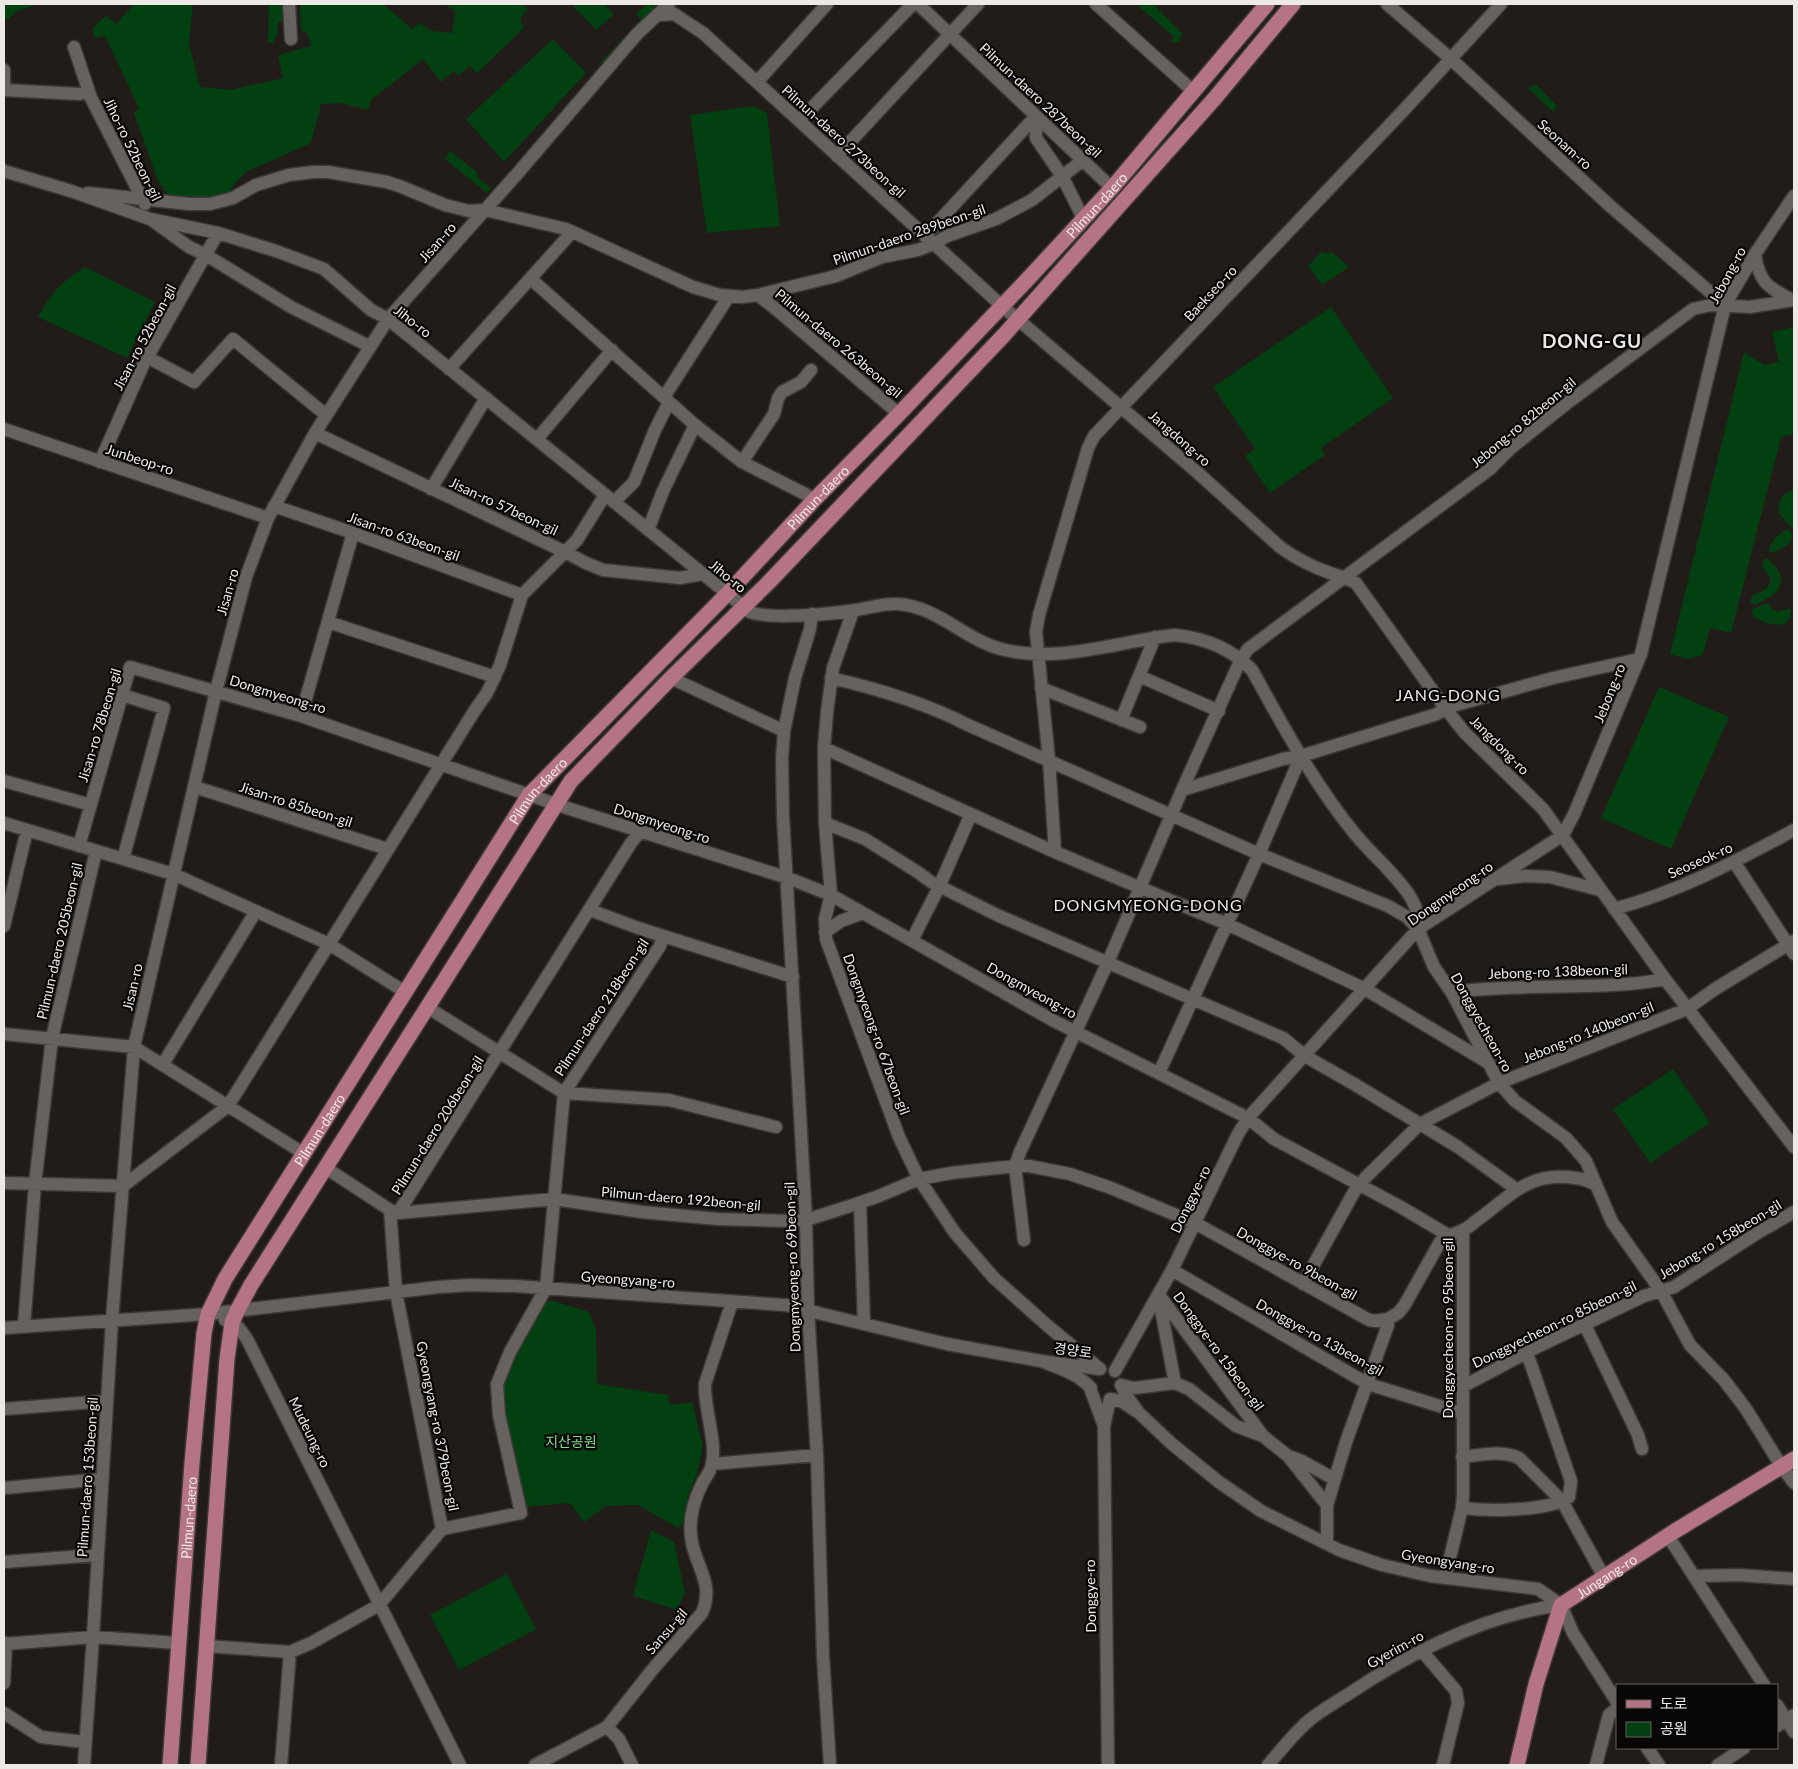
<svg xmlns="http://www.w3.org/2000/svg" width="1798" height="1769" viewBox="0 0 1798 1769" font-family="Lato,'Noto Sans KR',sans-serif">
	<style>
		.green { fill: #024012 }
		.lines { fill: none; stroke-linecap: round; stroke-linejoin: round }
		.minor-casing { stroke: #3d3937; stroke-width: 15 }
		.major-casing { stroke: #3d3937; stroke-width: 18 }
		.minor { stroke: #68625e; stroke-width: 12 }
		.major { stroke: #b57484; stroke-width: 15 }
		.labels { text-anchor: middle; dominant-baseline: central; stroke-width: 4.5; stroke-linejoin: round; paint-order: stroke }
		.street-label { font-size: 14px; fill: #ede9e7; stroke: #090706 }
		.park-label { font-size: 14px; fill: #7ddc88; stroke: #090706 }
		.quarter-label { font-size: 16px; letter-spacing: 1px; fill: #ede9e7; stroke: #090706 }
		.district-label { font-size: 19px; font-weight: bold; letter-spacing: 1px; fill: #ede9e7; stroke: #090706 }
	</style>
	<rect width="100%" height="100%" fill="#221c19"/>
	<path class="green" d="M4,4H39L15,12L8,19H4Z
		M134,4H193L189,44L200,87L230,90L283,78L278,55L311,46L307,33L301,30L300,4H383L412,29L419,23L432,31L452,33L455,11L447,6L448,4H523L528,10L520,18L524,28L477,73L470,66L459,75L454,71L441,82L423,59L371,100L368,110L340,103L321,104L311,143L246,172L233,185L227,197L195,201L168,195L158,181L134,113L139,108L105,36L94,38L93,27L106,16L116,24Z
		M269,4H284L285,22H278L277,37H274V43H268Z
		M571,4H604L614,14L596,30Z
		M647,4H658L659,9L605,67L600,63L641,19L636,14Z
		M1136,4H1156V7L1183,34L1179,39L1180,40L1175,44L1171,41L1174,37Z
		M553,39L586,73L504,162L466,119Z
		M1535,84L1557,106L1553,112L1528,88Z
		M753,106L767,113L780,226L707,233L690,115Z
		M450,151L478,173L477,177L491,188L487,193L445,159Z
		M1322,251L1324,253L1329,254L1331,251L1349,267L1322,285L1308,266Z
		M85,267L155,302L127,358L38,317C53,291 60,283 85,267Z
		M1331,307L1393,398L1321,448L1325,455L1270,493L1245,456L1255,449L1213,387Z
		M1794,327V434L1781,437L1731,633L1710,628L1703,655L1687,659L1670,654L1744,352L1764,365L1779,362L1772,332Z
		M1794,490V530L1779,514C1778,500 1781,494 1794,490Z
		M1785,530H1790C1798,543 1780,552 1769,552C1769,543 1778,535 1785,530Z
		M1767,558C1770,562 1776,566 1778,570C1789,590 1768,599 1754,605L1750,601L1752,596C1759,592 1775,587 1769,576C1767,572 1764,569 1762,566L1764,559Z
		M1764,604H1769L1771,608L1777,612L1790,608L1791,611L1790,618L1783,625C1772,624 1762,623 1753,616L1752,610Z
		M1659,687L1729,717L1671,849L1601,818Z
		M1673,1069L1710,1123L1650,1163L1613,1109Z
		M550,1300L589,1312L596,1330L597,1384L668,1395L670,1405L692,1402L703,1446L697,1474L688,1495L686,1519L678,1528L638,1505L606,1506L584,1522L570,1503L524,1507L507,1441L502,1381L507,1365L543,1305Z
		M651,1530L674,1542L685,1593L677,1610L633,1596Z
		M507,1574L536,1629L459,1670L430,1615Z"/>
	<g class="lines">
		<defs>
			<path id="minor" d="M289,4L291,39
				M918,4L1112,188
				M1096,4L1193,91
				M1387,4L1451,59L1609,205L1725,305
				M658,15L674,14L703,33L1002,306L1198,473L1280,547C1295,558 1313,567 1330,573C1339,576 1347,578 1356,583L1445,708L1465,733L1543,809L1665,979L1794,1147
				M74,47L91,98L145,204
				M4,70V90L80,94L89,92
				M757,82L827,4
				M1036,116V138L1062,176L1083,218
				M799,121L913,4
				M837,156L978,4
				M4,171L71,191L150,219L218,233L276,251L324,269L371,310L388,319L750,612C770,620 832,614 856,610C869,608 884,603 897,604C937,606 964,639 1001,649C1058,664 1119,641 1175,635C1204,638 1231,648 1252,670C1283,726 1314,784 1355,834C1364,845 1374,855 1384,865C1400,883 1422,903 1418,929
				M88,193L189,204H210L233,198L256,185L289,175L314,172H328L387,182L402,187L445,205L469,211L485,210L566,229L693,287L720,295L743,297L758,295L836,276L882,257L918,250L934,244L947,236L996,219L1032,200L1083,160
				M153,221L189,247L206,255L291,307L369,346
				M925,236L1036,116
				M1755,254C1759,283 1768,287 1792,300
				M531,279L695,425L742,462L815,499
				M758,295L777,310L899,414
				M147,357L194,382L233,339L326,415
				M449,369L572,232
				M664,397L729,296
				M4,429L268,518
				M315,433L565,552L586,563L603,570L680,578L702,574
				M537,439L612,350
				M100,462L144,363L218,233
				M742,462L774,414L778,398L782,392L801,382L811,370
				M431,489L486,398
				M614,502L634,482L655,430L669,402
				M274,506L353,533L522,595
				M648,530L663,491L695,425
				M853,611L833,668L827,712L824,748L825,823L831,895L825,919L826,939L899,1137L919,1179L955,1233L994,1278L1049,1327L1100,1369
				M812,614L810,629L795,678L784,731L782,758L783,816L806,1220L808,1310L817,1455L823,1656L830,1765
				M328,622L495,677
				M1139,676L1219,711
				M671,678L784,731
				M831,678C879,689 925,703 968,725L1259,854L1388,906L1407,917L1418,929L1434,967L1452,993L1499,1083L1515,1101L1566,1138L1586,1161L1612,1222L1661,1291L1690,1345L1724,1380L1746,1409L1782,1467L1794,1483
				M1041,688L1140,727
				M122,695L164,708L123,859
				M301,716L353,533
				M1121,720L1155,637
				M824,748L1055,852L1227,924L1365,989L1487,1062
				M4,781L91,805
				M195,787L387,849
				M1182,790L1283,759L1301,756L1437,714L1445,708L1553,678L1639,659
				M4,823L173,874L329,944L405,992
				M825,823L865,839L919,873L931,882L997,915L1283,1038L1305,1056L1354,1084L1458,1147L1516,1189
				M79,846L130,667L301,716L567,808L788,878L831,895L1054,1021L1248,1118L1274,1139L1399,1206L1448,1235
				M1055,852L1049,760L1036,632L1039,615L1088,448L1094,436L1403,111L1501,4
				M1735,863L1794,954
				M1498,879L1525,876L1550,877L1600,890
				M1614,909C1678,892 1737,861 1794,830
				M590,910L641,929L793,977
				M4,926L27,830
				M825,932L841,921L863,913
				M912,940L939,887L971,814
				M1452,993C1470,989 1488,989 1506,988C1559,985 1613,989 1665,979
				M427,1007L564,1093L669,1100L776,1127
				M4,1034L134,1047L303,1153
				M163,1064L256,911
				M1159,1073L1259,854L1301,756
				M326,1168L390,1210L398,1213L554,1199L642,1212L718,1219L790,1221L806,1220L850,1206L879,1196L919,1179L951,1173L1015,1166H1029L1070,1174L1111,1188L1195,1223L1369,1320L1375,1321L1388,1319
				M4,1183L123,1186L228,1106L475,710L487,693L500,665L522,595L577,540L605,495
				M860,1203L864,1324
				M390,1210L396,1292L442,1529
				M398,1213L631,843L640,832
				M1024,1240L1015,1166L1020,1152L1108,962L1182,790L1241,659L1248,649L1490,469L1511,448L1566,404L1693,309L1711,305L1750,307L1794,300
				M1172,1270L1368,1384L1462,1413
				M1303,1284L1354,1192L1366,1177L1420,1124L1499,1083L1687,1009L1715,989L1794,941
				M1159,1295L1263,1436L1288,1456L1302,1461L1334,1479
				M1159,1299L1175,1383
				M225,1320L239,1328L247,1339L460,1765
				M1585,1325L1638,1435L1642,1449
				M24,1326L35,1184L52,1038L96,851
				M4,1328L208,1314L439,1287L470,1285L515,1286L798,1306L818,1313L947,1344L1041,1361
				M1115,1371L1172,1270L1238,1134L1248,1118L1418,929L1563,835L1574,814L1641,654L1725,305L1755,254L1794,196
				M1175,1383L1189,1389L1236,1426L1263,1436
				M1121,1385L1134,1388L1175,1383
				M1462,1387L1539,1346L1644,1296L1674,1287L1759,1232L1794,1212
				M1091,1388C1077,1373 1059,1368 1041,1361L1100,1369
				M1091,1391L1104,1426
				M4,1409L107,1401
				M1139,1413L1172,1444L1219,1482L1261,1511L1339,1550L1382,1565L1430,1576L1538,1589L1561,1605L1573,1633L1617,1702
				M1288,1456L1327,1505V1544
				M1462,1457C1482,1455 1500,1450 1519,1458L1562,1501L1604,1577
				M712,1464L817,1455
				M4,1488L102,1479
				M1327,1505L1346,1442L1388,1325V1319L1398,1313L1404,1306L1440,1242C1449,1234 1453,1235 1463,1230C1468,1228 1472,1224 1476,1221C1507,1199 1525,1174 1567,1177C1578,1178 1586,1179 1596,1185
				M1462,1508C1488,1511 1547,1512 1569,1497L1571,1481L1527,1353
				M442,1529L521,1513L499,1415L497,1384L510,1352L546,1288L564,1093L660,946L663,936
				M1668,1536L1764,1685
				M4,1562L97,1555
				M1696,1576L1739,1575L1794,1579
				M1445,1578L1462,1508L1463,1495V1230
				M4,1644L93,1637L178,1643
				M206,1646L290,1652L311,1643L379,1605L442,1529
				M1422,1651L1456,1691L1458,1703L1443,1765
				M4,1683L6,1643
				M1777,1705L1794,1732
				M4,1713L41,1737L85,1742
				M1777,1726L1794,1715
				M607,1727L619,1739L632,1765
				M1647,1748L1659,1765
				M84,1765L93,1637L112,1320L134,1047L216,691L246,577L268,518L315,433L388,319L517,174L637,34L669,4
				M281,1765L290,1652
				M535,1765L607,1727L653,1669L702,1613C714,1585 698,1570 692,1543C688,1523 693,1502 702,1484C705,1478 711,1471 712,1464C717,1441 704,1410 705,1384L732,1302
				M1108,1765L1104,1426L1110,1399L1121,1401L1139,1413L1128,1398L1121,1385
				M1268,1765C1280,1751 1292,1736 1306,1723C1318,1712 1333,1704 1347,1695C1411,1652 1484,1615 1561,1605
				M1596,1765L1609,1715L1617,1708
				M1718,1765L1744,1748"/>
			<g id="major">
				<path id="s1" d="M170,1765L192,1463L204,1333L208,1314L225,1279L529,795L727,594L815,499L899,414L1026,281L1112,188L1267,4"/>
				<path d="M198,1765L227,1359L232,1323L237,1311L251,1285L571,781L671,678L769,582L1004,335L1215,98L1293,4"/>
				<path id="s2" d="M1517,1765L1536,1684L1561,1605L1675,1531L1794,1459"/>
			</g>
		</defs>
		<use href="#minor" class="minor-casing"/>
		<use href="#major" class="major-casing"/>
		<use href="#minor" class="minor"/>
		<use href="#major" class="major"/>
	</g>
	<g class="labels">
		<g class="street-label">
			<text transform="translate(1041 100) rotate(43)">Pilmun-daero 287beon-gil</text>
			<text transform="translate(844 141) rotate(42)">Pilmun-daero 273beon-gil</text>
			<text transform="translate(1565 144) rotate(42)">Seonam-ro</text>
			<text transform="translate(133 149) rotate(64)">Jiho-ro 52beon-gil</text>
			<text stroke="none"><textPath href="#s1" startOffset="1882">Pilmun-daero</textPath></text>
			<text transform="translate(909 234) rotate(-19)">Pilmun-daero 289beon-gil</text>
			<text transform="translate(437 242) rotate(-48)">Jisan-ro</text>
			<text transform="translate(1727 275) rotate(-62)">Jebong-ro</text>
			<text transform="translate(1210 293) rotate(-47)">Baekseo-ro</text>
			<text transform="translate(413 321) rotate(38)">Jiho-ro</text>
			<text transform="translate(144 337) rotate(-62)">Jisan-ro 52beon-gil</text>
			<text transform="translate(839 343) rotate(40)">Pilmun-daero 263beon-gil</text>
			<text transform="translate(1523 422) rotate(-40)">Jebong-ro 82beon-gil</text>
			<text transform="translate(1180 438) rotate(41)">Jangdong-ro</text>
			<text transform="translate(140 459) rotate(18)">Junbeop-ro</text>
			<text stroke="none"><textPath href="#s1" startOffset="1478">Pilmun-daero</textPath></text>
			<text transform="translate(504 506) rotate(25)">Jisan-ro 57beon-gil</text>
			<text transform="translate(404 536) rotate(20)">Jisan-ro 63beon-gil</text>
			<text transform="translate(728 576) rotate(39)">Jiho-ro</text>
			<text transform="translate(227 592) rotate(-74)">Jisan-ro</text>
			<text transform="translate(1609 693) rotate(-68)">Jebong-ro</text>
			<text transform="translate(278 694) rotate(17)">Dongmyeong-ro</text>
			<text transform="translate(99 725) rotate(-73)">Jisan-ro 78beon-gil</text>
			<text transform="translate(1500 745) rotate(45)">Jangdong-ro</text>
			<text stroke="none"><textPath href="#s1" startOffset="1072">Pilmun-daero</textPath></text>
			<text transform="translate(296 804) rotate(18)">Jisan-ro 85beon-gil</text>
			<text transform="translate(662 823) rotate(18)">Dongmyeong-ro</text>
			<text transform="translate(1700 860) rotate(-24)">Seoseok-ro</text>
			<text transform="translate(1450 893) rotate(-35)">Dongmyeong-ro</text>
			<text transform="translate(59 941) rotate(-77)">Pilmun-daero 205beon-gil</text>
			<text transform="translate(1558 971) rotate(-2)">Jebong-ro 138beon-gil</text>
			<text transform="translate(132 987) rotate(-77)">Jisan-ro</text>
			<text transform="translate(1032 990) rotate(29)">Dongmyeong-ro</text>
			<text transform="translate(601 1007) rotate(-57)">Pilmun-daero 218beon-gil</text>
			<text transform="translate(1482 1022) rotate(61)">Donggyecheon-ro</text>
			<text transform="translate(1588 1032) rotate(-22)">Jebong-ro 140beon-gil</text>
			<text transform="translate(877 1034) rotate(70)">Dongmyeong-ro 67beon-gil</text>
			<text transform="translate(437 1125) rotate(-58)">Pilmun-daero 206beon-gil</text>
			<text stroke="none"><textPath href="#s1" startOffset="668">Pilmun-daero</textPath></text>
			<text transform="translate(681 1198) rotate(5)">Pilmun-daero 192beon-gil</text>
			<text transform="translate(1190 1199) rotate(-64)">Donggye-ro</text>
			<text transform="translate(1720 1239) rotate(-31)">Jebong-ro 158beon-gil</text>
			<text transform="translate(1297 1263) rotate(29)">Donggye-ro 9beon-gil</text>
			<text transform="translate(792 1267) rotate(-92)">Dongmyeong-ro 69beon-gil</text>
			<text transform="translate(628 1279) rotate(4)">Gyeongyang-ro</text>
			<text transform="translate(1554 1324) rotate(-26)">Donggyecheon-ro 85beon-gil</text>
			<text transform="translate(1447 1328) rotate(-90)">Donggyecheon-ro 95beon-gil</text>
			<text transform="translate(1320 1337) rotate(29)">Donggye-ro 13beon-gil</text>
			<text transform="translate(1073 1350) rotate(8)">경양로</text>
			<text transform="translate(1219 1351) rotate(54)">Donggye-ro 15beon-gil</text>
			<text transform="translate(438 1426) rotate(79)">Gyeongyang-ro 379beon-gil</text>
			<text transform="translate(310 1432) rotate(64)">Mudeung-ro</text>
			<text transform="translate(87 1477) rotate(-86)">Pilmun-daero 153beon-gil</text>
			<text stroke="none"><textPath href="#s1" startOffset="248">Pilmun-daero</textPath></text>
			<text transform="translate(1448 1561) rotate(9)">Gyeongyang-ro</text>
			<text stroke="none"><textPath href="#s2" startOffset="220">Jungang-ro</textPath></text>
			<text transform="translate(1090 1596) rotate(-91)">Donggye-ro</text>
			<text transform="translate(666 1631) rotate(-49)">Sansu-gil</text>
			<text transform="translate(1395 1649) rotate(-29)">Gyerim-ro</text>
		</g>
		<g class="park-label">
			<text x="571" y="1441">지산공원</text>
		</g>
		<g class="quarter-label">
			<text x="1448" y="694">JANG-DONG</text>
			<text x="1148" y="904">DONGMYEONG-DONG</text>
		</g>
		<g class="district-label">
			<text x="1592" y="340">DONG-GU</text>
		</g>
	</g>
	<rect width="1798" height="1769" fill="none" stroke="#ede9e7" stroke-width="10"/>
	<rect x="1616" y="1684" width="162" height="65" fill="#090706" stroke="#646160"/>
	<rect x="1626" y="1700" width="25" height="8" fill="#b57484" stroke="#646160"/>
	<text x="1660" y="1709" font-size="15" fill="#ede9e7">도로</text>
	<rect x="1626" y="1722" width="25" height="15" fill="#024012" stroke="#646160"/>
	<text x="1660" y="1734" font-size="15" fill="#ede9e7">공원</text>
</svg>
